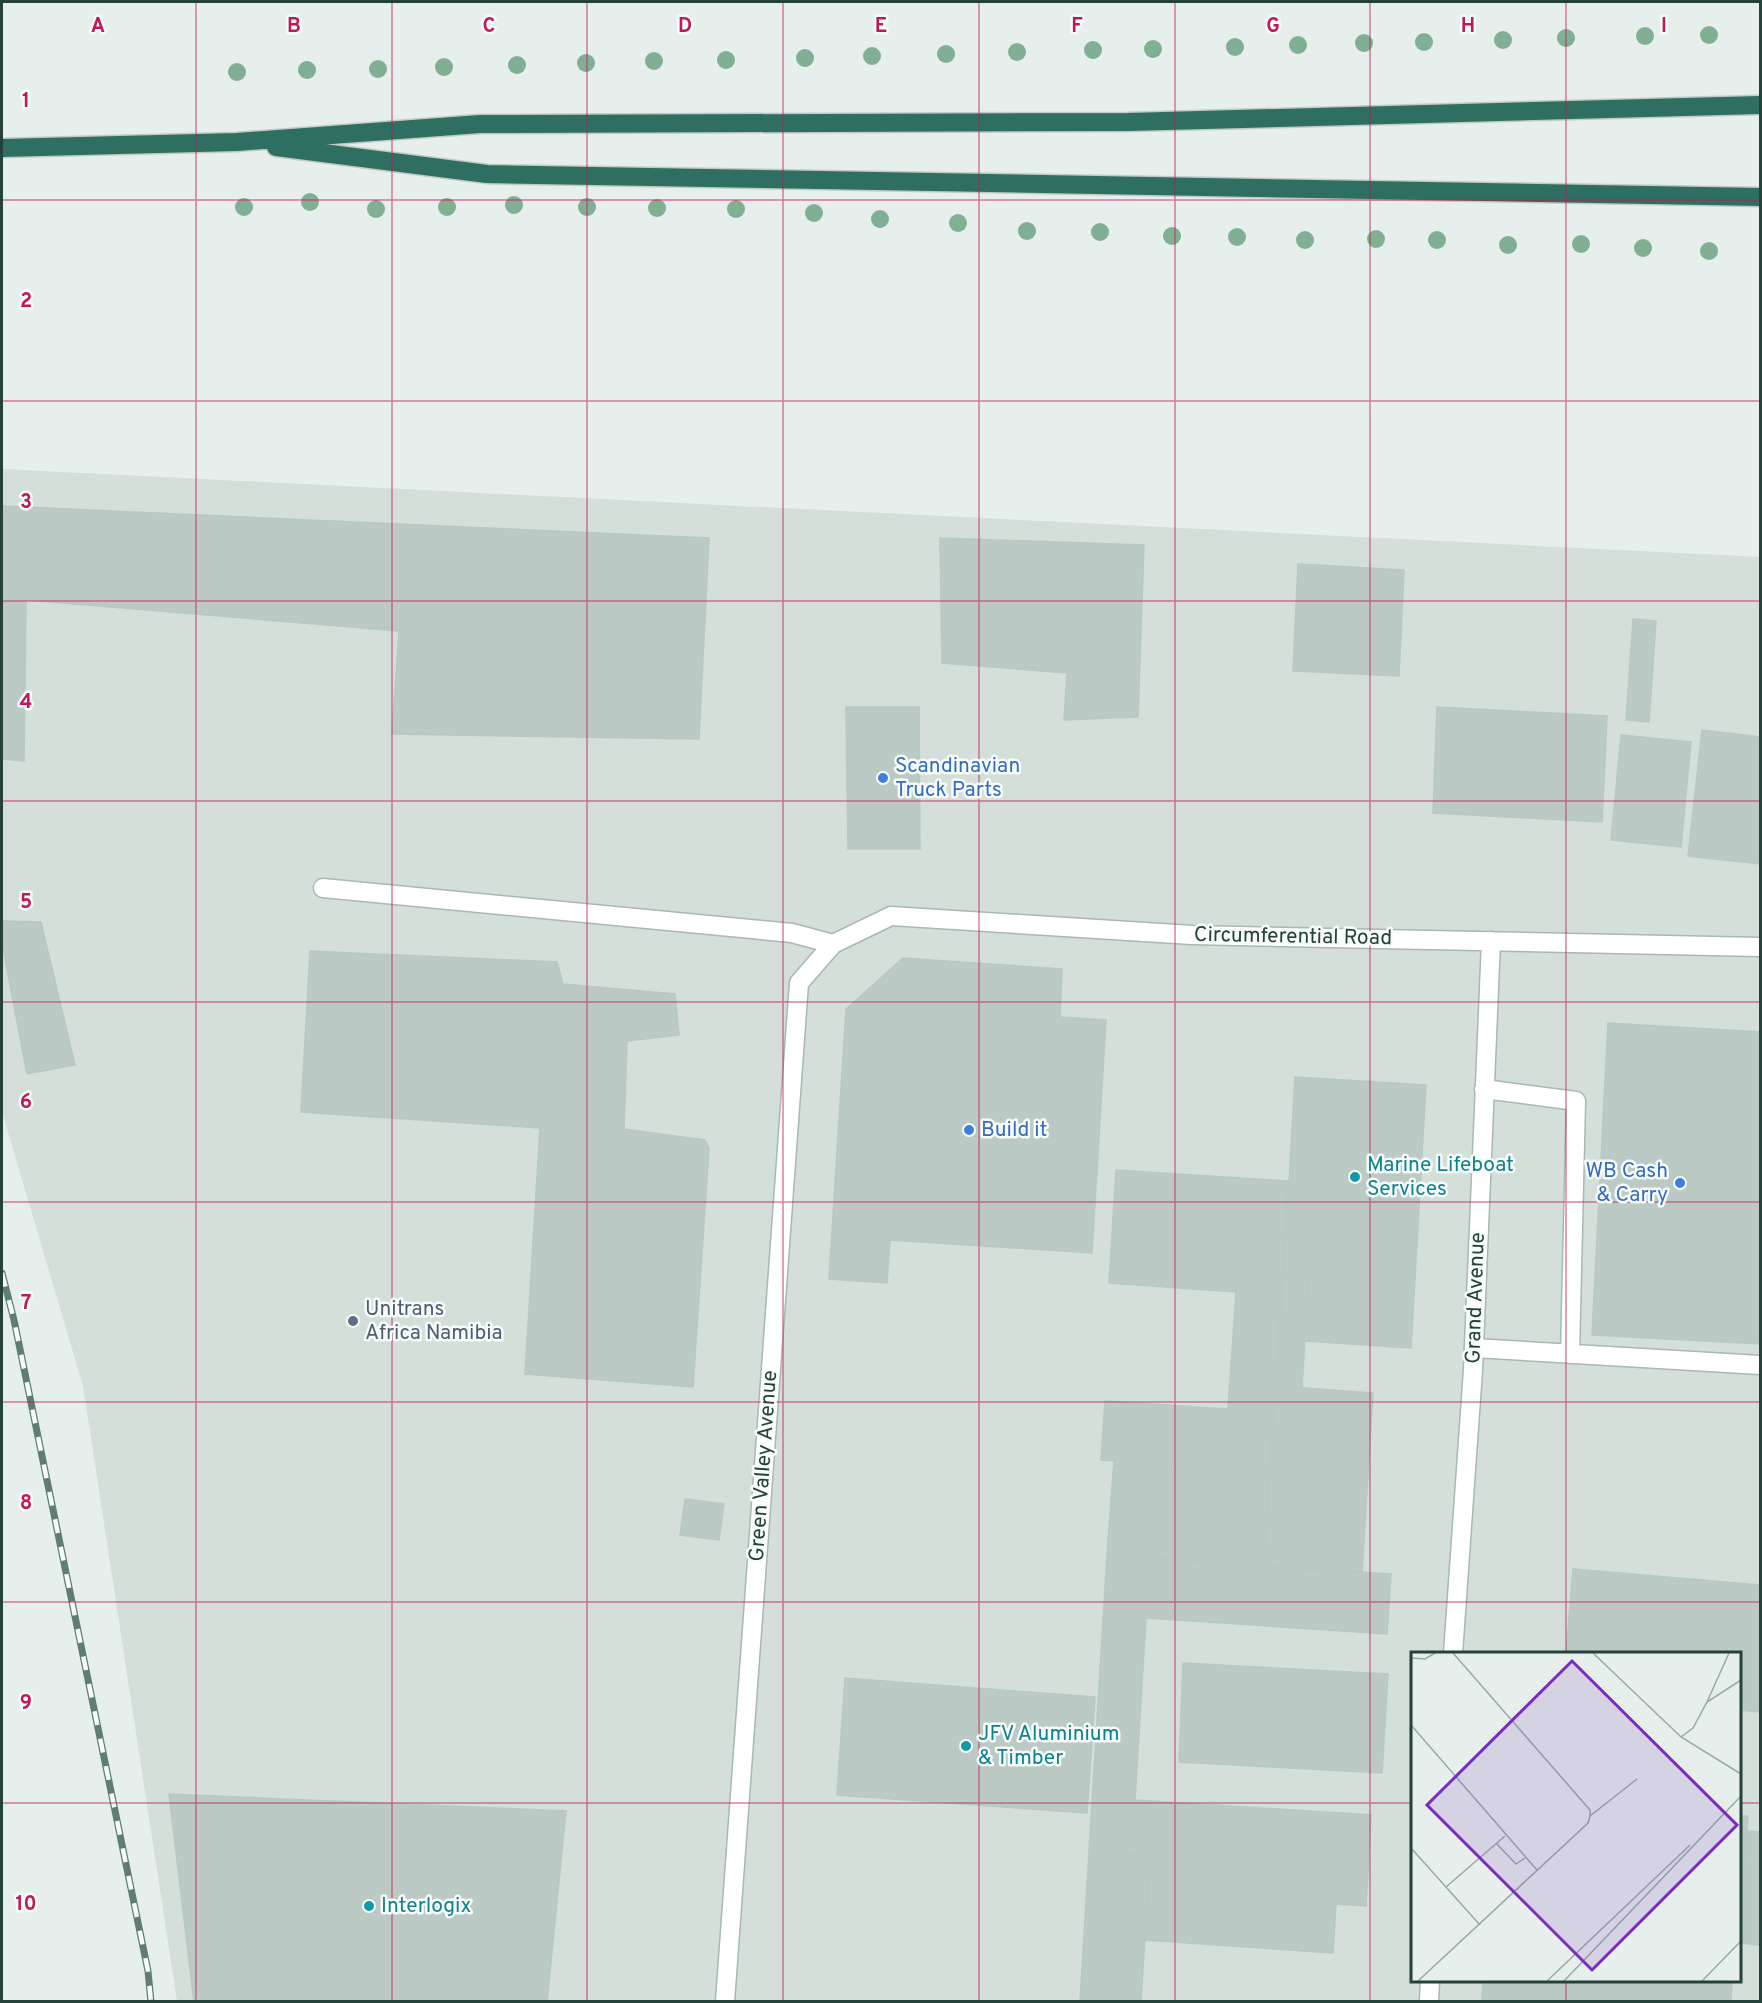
<svg xmlns="http://www.w3.org/2000/svg" width="1762" height="2003" viewBox="0 0 1762 2003" font-family="Overpass,sans-serif">
	<style>
		.built { fill: #d4dfda; fill-rule: evenodd }
		.building { fill: #bbcac4; stroke: #b8c9c2; stroke-width: 1.5 }
		.lines { fill: none; stroke-linecap: round; stroke-linejoin: round }
		.lane-casing { stroke: #a8b8b2; stroke-width: 21 }
		.street-casing { stroke: #a8b8b2; stroke-width: 21 }
		.highway-casing { stroke: #c2cac8; stroke-width: 21 }
		.lane { stroke: #fff; stroke-width: 18 }
		.street { stroke: #fff; stroke-width: 18 }
		.highway { stroke: #2f6f62; stroke-width: 18 }
		.rail-casing { stroke: #5f7d75; stroke-width: 7 }
		.rail { stroke: #f7fbf9; stroke-width: 4.5; stroke-dasharray: 14; stroke-linecap: butt }
		.tree { fill: #80af93 }
		.grid { fill: none; stroke: #c2185b; stroke-width: 1.5; stroke-opacity: 0.55 }
		.shop-dot { fill: #3f7fe0; stroke: #f7fbf9; stroke-width: 2 }
		.culture-dot { fill: #0f9aa8; stroke: #f7fbf9; stroke-width: 2 }
		.service-dot { fill: #5c6f8a; stroke: #f7fbf9; stroke-width: 2 }
		.labels { text-anchor: middle; dominant-baseline: central; stroke-width: 5; stroke-linejoin: round; paint-order: stroke }
		.shop-label { font-size: 21px; fill: #366cbe; stroke: #f7fbf9; text-anchor: start }
		.street-label { font-size: 21px; fill: #24423a; stroke: #f7fbf9 }
		.culture-label { font-size: 21px; fill: #0d838f; stroke: #f7fbf9; text-anchor: start }
		.service-label { font-size: 21px; fill: #4e5e75; stroke: #f7fbf9; text-anchor: start }
		.inset-road { fill: none; stroke: #98aaa4; stroke-width: 1.5 }
		.view { fill: #7b2cbf; fill-opacity: 0.15; stroke: #7b2cbf; stroke-width: 3 }
		.inset-edge { fill: none; stroke: #24423a; stroke-width: 3 }
		.grid-label { font-size: 20px; text-anchor: middle; font-weight: bold; fill: #c2185b; stroke: #f7fbf9; stroke-width: 5; stroke-linejoin: round; paint-order: stroke }
	</style>
	<rect width="100%" height="100%" fill="#e6efeb"/>
	<path class="built" d="M2,469L1760,557V2001H177L83,1386L2,1112ZM1412,1654H1740V1980H1412Z"/>
	<path class="building" d="M2,506L709,538L699,739L392,734L399,631L26,600L24,761L2,759Z
		M940,538L1144,545L1138,717L1064,720L1067,673L942,663Z
		M1298,564L1404,570L1399,676L1293,671Z
		M1633,619L1656,621L1649,722L1626,720Z
		M846,707H919L920,849H848Z
		M1437,707L1607,716L1602,822L1433,813Z
		M1702,730L1760,737V864L1688,856Z
		M1621,735L1691,742L1681,847L1611,840Z
		M2,921L41,922L75,1065L27,1074L2,943Z
		M310,951L557,962L563,984L675,994L679,1035L627,1041L624,1129L705,1140L709,1148L693,1387L525,1374L540,1128L301,1112Z
		M903,958L1062,969L1060,1017L1106,1020L1092,1253L890,1240L887,1283L829,1279L846,1009Z
		M1608,1023L1760,1032V1344L1592,1335Z
		M1295,1077L1426,1085L1411,1348L1305,1341L1309,1272L1284,1270Z
		M1116,1170L1288,1181L1270,1471L1101,1460L1105,1401L1228,1409L1236,1292L1109,1283Z
		M1283,1270L1309,1272L1302,1388L1277,1386Z
		M1277,1386L1373,1393L1362,1573L1263,1566L1274,1401Z
		M1114,1461L1270,1471L1263,1566L1107,1555Z
		M685,1499L724,1504L719,1540L680,1535Z
		M1107,1555L1391,1574L1387,1634L1146,1618L1135,1800L1371,1815L1368,1871L1089,1852Z
		M1573,1569L1760,1585V1712L1740,1710V1654H1566Z
		M1183,1663L1388,1674L1382,1773L1179,1762Z
		M845,1678L1095,1697L1087,1813L837,1795Z
		M169,1794L566,1811L547,2002H194Z
		M1740,1816H1748L1740,1934Z
		M1747,1831L1760,1832V1945L1740,1943Z
		M1089,1852L1150,1856L1141,2002H1080Z
		M1150,1856L1368,1871L1366,1906L1336,1904L1333,1953L1145,1940Z
		M1483,1980H1732L1731,2002H1536L1482,1999Z
		M1482,1999L1536,2002H1482Z"/>
	<g class="lines">
		<defs>
			<path id="lane" d="M323,888L792,933L833,944
				M1484,1089L1576,1101L1570,1354
				M1474,1348L1760,1365"/>
			<path id="street" d="M1453,1654L1473,1370L1491,941
				M725,2002L799,983L833,944L891,916L1192,935L1760,947
				M1429,2002L1430,1980"/>
			<path id="highway" d="M276,147L487,174L1760,197
				M2,148L237,142L480,124L1128,122L1760,105"/>
		</defs>
		<use href="#lane" class="lane-casing"/>
		<use href="#street" class="street-casing"/>
		<use href="#highway" class="highway-casing"/>
		<use href="#lane" class="lane"/>
		<use href="#street" class="street"/>
		<use href="#highway" class="highway"/>
		<defs>
			<path id="rail" d="M2,1273L14,1320L148,1971L151,2002"/>
		</defs>
		<use href="#rail" class="rail-casing"/>
		<use href="#rail" class="rail"/>
	</g>
	<g class="tree">
		<circle cx="1709" cy="35" r="9"/>
		<circle cx="1645" cy="36" r="9"/>
		<circle cx="1566" cy="38" r="9"/>
		<circle cx="1503" cy="40" r="9"/>
		<circle cx="1424" cy="42" r="9"/>
		<circle cx="1364" cy="43" r="9"/>
		<circle cx="1298" cy="45" r="9"/>
		<circle cx="1235" cy="47" r="9"/>
		<circle cx="1153" cy="49" r="9"/>
		<circle cx="1093" cy="50" r="9"/>
		<circle cx="1017" cy="52" r="9"/>
		<circle cx="946" cy="54" r="9"/>
		<circle cx="872" cy="56" r="9"/>
		<circle cx="805" cy="58" r="9"/>
		<circle cx="726" cy="60" r="9"/>
		<circle cx="654" cy="61" r="9"/>
		<circle cx="586" cy="63" r="9"/>
		<circle cx="517" cy="65" r="9"/>
		<circle cx="444" cy="67" r="9"/>
		<circle cx="378" cy="69" r="9"/>
		<circle cx="307" cy="70" r="9"/>
		<circle cx="237" cy="72" r="9"/>
		<circle cx="310" cy="202" r="9"/>
		<circle cx="514" cy="205" r="9"/>
		<circle cx="244" cy="207" r="9"/>
		<circle cx="447" cy="207" r="9"/>
		<circle cx="587" cy="207" r="9"/>
		<circle cx="657" cy="208" r="9"/>
		<circle cx="376" cy="209" r="9"/>
		<circle cx="736" cy="209" r="9"/>
		<circle cx="814" cy="213" r="9"/>
		<circle cx="880" cy="219" r="9"/>
		<circle cx="958" cy="223" r="9"/>
		<circle cx="1027" cy="231" r="9"/>
		<circle cx="1100" cy="232" r="9"/>
		<circle cx="1172" cy="236" r="9"/>
		<circle cx="1237" cy="237" r="9"/>
		<circle cx="1376" cy="239" r="9"/>
		<circle cx="1305" cy="240" r="9"/>
		<circle cx="1437" cy="240" r="9"/>
		<circle cx="1581" cy="244" r="9"/>
		<circle cx="1508" cy="245" r="9"/>
		<circle cx="1643" cy="248" r="9"/>
		<circle cx="1709" cy="251" r="9"/>
	</g>
	<path class="grid" d="M196,2V2002M392,2V2002M587,2V2002M783,2V2002M979,2V2002M1175,2V2002M1370,2V2002M1566,2V1654M2,200H1760M2,401H1760M2,601H1760M2,801H1760M2,1002H1760M2,1202H1760M2,1402H1760M2,1602H1760M2,1803H1412M1740,1803H1760M1566,1980V2002"/>
	<g class="shop-dot">
		<circle cx="883" cy="778" r="6"/>
		<circle cx="969" cy="1130" r="6"/>
		<circle cx="1680" cy="1183" r="6"/>
	</g>
	<g class="culture-dot">
		<circle cx="1355" cy="1177" r="6"/>
		<circle cx="966" cy="1746" r="6"/>
		<circle cx="369" cy="1906" r="6"/>
	</g>
	<circle class="service-dot" cx="353" cy="1321" r="6"/>
	<g class="labels">
		<g class="shop-label">
			<text x="895" y="766">Scandinavian<tspan x="895" dy="24">Truck Parts</tspan></text>
			<text x="981" y="1130">Build it</text>
			<text x="1668" y="1171" text-anchor="end">WB Cash<tspan x="1668" dy="24">&amp; Carry</tspan></text>
		</g>
		<g class="street-label">
			<text transform="translate(1293 937) rotate(1)">Circumferential Road</text>
			<text transform="translate(1476 1298) rotate(-88)">Grand Avenue</text>
			<text transform="translate(764 1466) rotate(-86)">Green Valley Avenue</text>
		</g>
		<g class="culture-label">
			<text x="1367" y="1165">Marine Lifeboat<tspan x="1367" dy="24">Services</tspan></text>
			<text x="978" y="1734">JFV Aluminium<tspan x="978" dy="24">&amp; Timber</tspan></text>
			<text x="381" y="1906">Interlogix</text>
		</g>
		<g class="service-label">
			<text x="365" y="1309">Unitrans<tspan x="365" dy="24">Africa Namibia</tspan></text>
		</g>
	</g>
	<g transform="translate(1411 1652)">
		<rect width="330" height="330" fill="#e6efeb"/>
		<path class="inset-road" d="M42,1L179,158V164M182,1L270,85L330,122M0,6L14,7L24,1M296,50L318,1M0,73L126,218M270,85L282,76L296,50L330,28M179,164L226,127M85,191L105,212L114,206M0,196L69,273M35,235L94,184M7,329L177,171L179,164M136,329L279,193M153,329L330,144M291,329L330,289"/>
		<path class="view" d="M161,9L326,173L181,318L16,153Z"/>
		<rect width="330" height="330" class="inset-edge"/>
	</g>
	<g class="grid-label">
		<text x="98" y="32">A</text>
		<text x="294" y="32">B</text>
		<text x="489" y="32">C</text>
		<text x="685" y="32">D</text>
		<text x="881" y="32">E</text>
		<text x="1077" y="32">F</text>
		<text x="1273" y="32">G</text>
		<text x="1468" y="32">H</text>
		<text x="1664" y="32">I</text>
		<text x="26" y="107">1</text>
		<text x="26" y="307">2</text>
		<text x="26" y="508">3</text>
		<text x="26" y="708">4</text>
		<text x="26" y="908">5</text>
		<text x="26" y="1108">6</text>
		<text x="26" y="1309">7</text>
		<text x="26" y="1509">8</text>
		<text x="26" y="1709">9</text>
		<text x="26" y="1910">10</text>
	</g>
	<rect width="1762" height="2003" fill="none" stroke="#24423a" stroke-width="6"/>
</svg>
